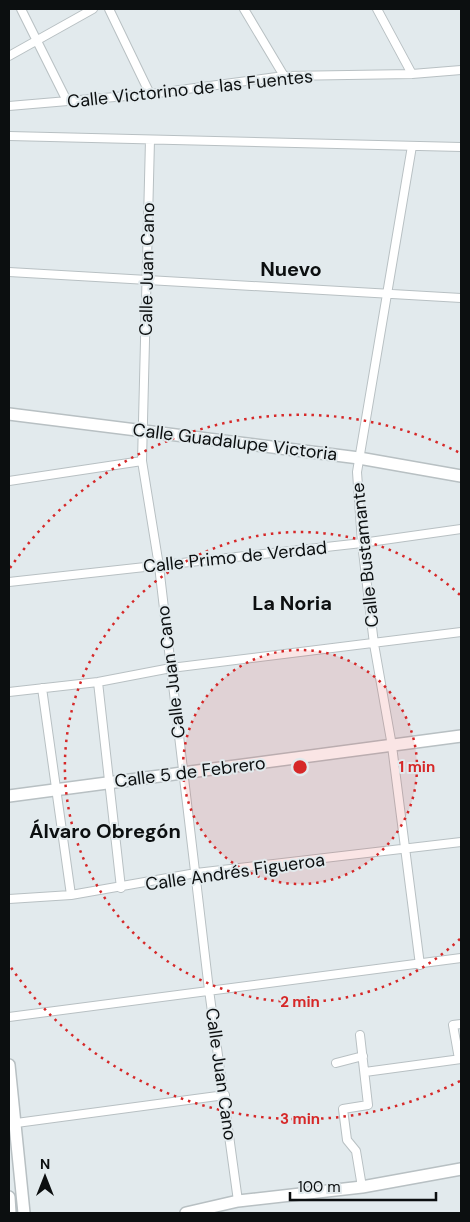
<svg xmlns="http://www.w3.org/2000/svg" width="470" height="1222" viewBox="0 0 470 1222" font-family="'DM Sans',sans-serif">
	<style>
		.lines { fill: none; stroke-linecap: round; stroke-linejoin: round }
		.street-casing { stroke: #b8c0c3; stroke-width: 10 }
		.secondary-casing { stroke: #b8c0c3; stroke-width: 14 }
		.street { stroke: #fff; stroke-width: 8 }
		.secondary { stroke: #fff; stroke-width: 11 }
		.ring { fill: none; stroke: #d62828; stroke-width: 2.5; stroke-dasharray: 2.5 5 }
		.labels { text-anchor: middle; dominant-baseline: central; stroke-width: 4; stroke-linejoin: round; paint-order: stroke }
		.street-label { font-size: 18px; fill: #0c0f10; stroke: #e2eaed }
		.quarter-label { font-size: 20px; font-weight: bold; fill: #0c0f10; stroke: #e2eaed }
		.centre { fill: #d62828; stroke: #e2eaed; stroke-width: 2.5 }
		.ring-label { font-size: 15px; text-anchor: middle; font-weight: bold; fill: #d62828; stroke: #e2eaed; stroke-width: 4; stroke-linejoin: round; paint-order: stroke }
	</style>
	<rect width="100%" height="100%" fill="#e2eaed"/>
	<g class="lines">
		<defs>
			<path id="street" d="M21,9L67,101
				M109,9L150,94
				M244,9L284,76
				M377,9L412,74
				M9,56L93,9
				M9,106L150,94L284,76L412,74L461,70
				M9,136L461,147
				M150,140L142,461L159,566L209,990L238,1201
				M412,146L357,472L362,543L374,644L392,746L420,965
				M9,272L461,298
				M9,481L142,461
				M9,582L362,543L461,529
				M98,682L121,888
				M42,688L71,895
				M9,692L98,682L171,668L461,632
				M9,899L71,895L196,873L461,842
				M9,1017L461,958
				M360,1035L368,1105L343,1109L347,1140L356,1151L362,1187
				M459,1059L453,1025L461,1024
				M336,1063L363,1056
				M365,1072L461,1059
				M9,1124L225,1095"/>
			<path id="secondary" d="M9,414L359,458L461,476
				M9,796L461,736
				M9,1065L24,1213
				M9,1197L10,1213
				M186,1213L238,1201L362,1187L461,1169"/>
		</defs>
		<use href="#street" class="street-casing"/>
		<use href="#secondary" class="secondary-casing"/>
		<use href="#street" class="street"/>
		<use href="#secondary" class="secondary"/>
	</g>
	<circle cx="300" cy="767" r="117" fill="#d62828" fill-opacity=".12"/>
	<g class="ring">
		<circle cx="300" cy="767" r="117"/>
		<path d="M460 939A235 235 0 1 1 460 595"/>
		<path d="M460 1081A352 352 0 0 1 10 966M10 568A352 352 0 0 1 460 453"/>
	</g>
	<g class="labels">
		<g class="street-label">
			<text transform="translate(190 89) rotate(-6)">Calle Victorino de las Fuentes</text>
			<text transform="translate(147 269) rotate(-89)">Calle Juan Cano</text>
			<text transform="translate(235 442) rotate(7)">Calle Guadalupe Victoria</text>
			<text transform="translate(365 555) rotate(-96)">Calle Bustamante</text>
			<text transform="translate(235 557) rotate(-6)">Calle Primo de Verdad</text>
			<text transform="translate(171 672) rotate(-97)">Calle Juan Cano</text>
			<text transform="translate(190 772) rotate(-7)">Calle 5 de Febrero</text>
			<text transform="translate(235 872) rotate(-8)">Calle Andrés Figueroa</text>
			<text transform="translate(221 1074) rotate(82)">Calle Juan Cano</text>
		</g>
		<g class="quarter-label">
			<text x="291" y="269">Nuevo</text>
			<text x="292" y="603">La Noria</text>
			<text x="105" y="831">Álvaro Obregón</text>
		</g>
	</g>
	<circle cx="300" cy="767" r="8" class="centre"/>
	<g class="ring-label">
		<text x="417" y="772">1 min</text>
		<text x="300" y="1007">2 min</text>
		<text x="300" y="1124">3 min</text>
	</g>
	<rect width="470" height="1222" fill="none" stroke="#0c0f10" stroke-width="20"/>
	<g transform="translate(45 1177)" stroke="#e2eaed" stroke-width="4" paint-order="stroke">
	<path d="M0-4L9 19L0 12L-9 19Z" fill="#0c0f10"/>
	<text y="-8" font-size="14" font-weight="bold" text-anchor="middle" fill="#0c0f10">N</text>
	</g>
	<path d="M290 1192v8h146v-8" fill="none" stroke="#0c0f10" stroke-width="2.5"/>
	<text x="298" y="1192" font-size="15" fill="#0c0f10" stroke="#e2eaed" stroke-width="4" paint-order="stroke">100 m</text>
</svg>
